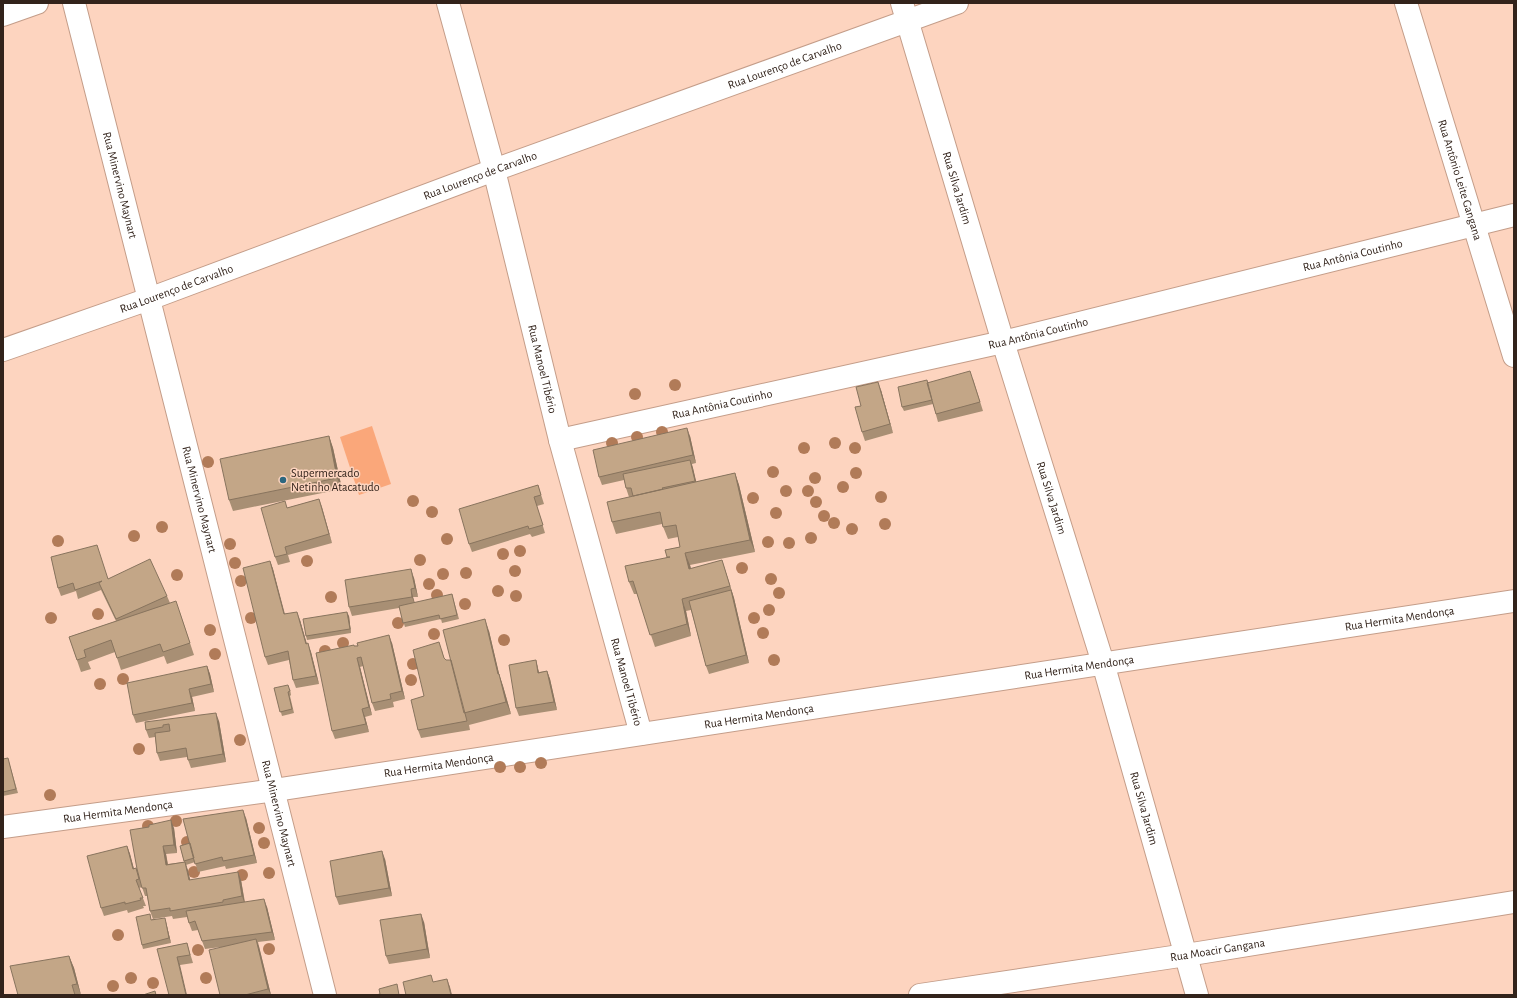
<svg xmlns="http://www.w3.org/2000/svg" width="1517" height="998" viewBox="0 0 1517 998" font-family="'Alegreya Sans',sans-serif">
	<style>
		.pitch { fill: #faa77a }
		.lines { fill: none; stroke-linecap: round; stroke-linejoin: round }
		.street-casing { stroke: #c49d89; stroke-width: 24 }
		.street { stroke: #fff; stroke-width: 22 }
		.tree { fill: #b17b58 }
		.wall { fill: #a88f74 }
		.shaded-wall { fill: #88745e }
		.building { fill: #c3a687; stroke: #88745e }
		.poi-dot { fill: #2c677f; stroke: #fdd4bf; stroke-width: 1.5 }
		.labels { text-anchor: middle; dominant-baseline: central; stroke-width: 3; stroke-linejoin: round; paint-order: stroke }
		.street-label { font-size: 12px; fill: #32231b; stroke: #fdd4bf }
		.poi-label { font-size: 12px; fill: #32231b; stroke: #fdd4bf; text-anchor: start }
	</style>
	<rect width="100%" height="100%" fill="#fdd4bf"/>
	<path class="pitch" d="M372,426L391,484L359,495L340,437Z"/>
	<g class="lines">
		<defs>
			<g id="street">
				<path id="s1" d="M74,3L325,995"/>
				<path id="s2" d="M448,3L494,170L560,440L641,734"/>
				<path id="s3" d="M902,3L1003,342L1103,663L1197,995"/>
				<path id="s4" d="M1406,3L1514,356"/>
				<path d="M3,15L37,3"/>
				<path id="s5" d="M3,350L149,299L494,170L957,3"/>
				<path id="s6" d="M560,440L1003,342L1514,215"/>
				<path id="s7" d="M3,827L275,790L1514,601"/>
				<path id="s8" d="M920,995L1186,955L1514,902"/>
			</g>
		</defs>
		<use href="#street" class="street-casing"/>
		<use href="#street" class="street"/>
	</g>
	<g class="tree">
		<circle cx="675" cy="385" r="6"/>
		<circle cx="635" cy="394" r="6"/>
		<circle cx="662" cy="432" r="6"/>
		<circle cx="637" cy="437" r="6"/>
		<circle cx="612" cy="443" r="6"/>
		<circle cx="835" cy="443" r="6"/>
		<circle cx="804" cy="448" r="6"/>
		<circle cx="855" cy="448" r="6"/>
		<circle cx="208" cy="462" r="6"/>
		<circle cx="773" cy="472" r="6"/>
		<circle cx="856" cy="473" r="6"/>
		<circle cx="815" cy="478" r="6"/>
		<circle cx="843" cy="487" r="6"/>
		<circle cx="786" cy="491" r="6"/>
		<circle cx="808" cy="491" r="6"/>
		<circle cx="881" cy="497" r="6"/>
		<circle cx="753" cy="498" r="6"/>
		<circle cx="413" cy="501" r="6"/>
		<circle cx="816" cy="502" r="6"/>
		<circle cx="432" cy="512" r="6"/>
		<circle cx="776" cy="513" r="6"/>
		<circle cx="824" cy="516" r="6"/>
		<circle cx="834" cy="523" r="6"/>
		<circle cx="885" cy="524" r="6"/>
		<circle cx="162" cy="527" r="6"/>
		<circle cx="852" cy="529" r="6"/>
		<circle cx="134" cy="536" r="6"/>
		<circle cx="811" cy="538" r="6"/>
		<circle cx="447" cy="539" r="6"/>
		<circle cx="58" cy="541" r="6"/>
		<circle cx="768" cy="542" r="6"/>
		<circle cx="789" cy="543" r="6"/>
		<circle cx="230" cy="544" r="6"/>
		<circle cx="520" cy="551" r="6"/>
		<circle cx="503" cy="554" r="6"/>
		<circle cx="420" cy="560" r="6"/>
		<circle cx="307" cy="561" r="6"/>
		<circle cx="235" cy="563" r="6"/>
		<circle cx="742" cy="568" r="6"/>
		<circle cx="515" cy="571" r="6"/>
		<circle cx="466" cy="573" r="6"/>
		<circle cx="443" cy="574" r="6"/>
		<circle cx="177" cy="575" r="6"/>
		<circle cx="771" cy="579" r="6"/>
		<circle cx="241" cy="581" r="6"/>
		<circle cx="429" cy="584" r="6"/>
		<circle cx="498" cy="591" r="6"/>
		<circle cx="779" cy="593" r="6"/>
		<circle cx="437" cy="595" r="6"/>
		<circle cx="516" cy="596" r="6"/>
		<circle cx="331" cy="597" r="6"/>
		<circle cx="465" cy="604" r="6"/>
		<circle cx="769" cy="610" r="6"/>
		<circle cx="98" cy="614" r="6"/>
		<circle cx="51" cy="618" r="6"/>
		<circle cx="251" cy="618" r="6"/>
		<circle cx="754" cy="618" r="6"/>
		<circle cx="398" cy="623" r="6"/>
		<circle cx="210" cy="630" r="6"/>
		<circle cx="763" cy="633" r="6"/>
		<circle cx="434" cy="634" r="6"/>
		<circle cx="504" cy="640" r="6"/>
		<circle cx="343" cy="643" r="6"/>
		<circle cx="325" cy="651" r="6"/>
		<circle cx="215" cy="654" r="6"/>
		<circle cx="774" cy="660" r="6"/>
		<circle cx="413" cy="664" r="6"/>
		<circle cx="123" cy="679" r="6"/>
		<circle cx="411" cy="680" r="6"/>
		<circle cx="100" cy="684" r="6"/>
		<circle cx="240" cy="740" r="6"/>
		<circle cx="139" cy="749" r="6"/>
		<circle cx="541" cy="763" r="6"/>
		<circle cx="500" cy="767" r="6"/>
		<circle cx="520" cy="767" r="6"/>
		<circle cx="50" cy="795" r="6"/>
		<circle cx="176" cy="821" r="6"/>
		<circle cx="148" cy="826" r="6"/>
		<circle cx="259" cy="828" r="6"/>
		<circle cx="187" cy="842" r="6"/>
		<circle cx="264" cy="843" r="6"/>
		<circle cx="194" cy="872" r="6"/>
		<circle cx="269" cy="873" r="6"/>
		<circle cx="242" cy="875" r="6"/>
		<circle cx="118" cy="935" r="6"/>
		<circle cx="269" cy="949" r="6"/>
		<circle cx="198" cy="950" r="6"/>
		<circle cx="131" cy="978" r="6"/>
		<circle cx="206" cy="978" r="6"/>
		<circle cx="153" cy="983" r="6"/>
		<circle cx="113" cy="986" r="6"/>
	</g>
	<path class="wall" d="M973,379L983,411L938,422L933,404L904,411L902,407L928,383Z
		M881,390L893,433L865,441L862,432L861,406Z
		M329,436L333,448L342,489L233,511L229,500Z
		M690,436L696,463L692,464L696,482L735,473L739,485L755,552L690,565L691,569L722,560L734,598L749,663L709,674L706,666L691,610L686,611L691,636L655,647L637,594H634L629,582L667,557L665,550L680,547L678,537L668,539L662,524L616,534L612,522L633,496L629,497L626,488L624,480L602,485L599,477Z
		M538,485L544,504L537,506L545,533L532,537L530,534L472,552L469,544Z
		M319,499L332,543L288,555L290,562L278,565L275,557L287,508Z
		M51,557L108,579L167,596L170,603L180,613L194,655L167,664L164,656L121,670L115,652L88,662L91,669L81,672L69,637L116,621L101,590L78,599L76,591L61,596L58,588Z
		M270,561L273,569L284,614L300,620L307,644L311,652L319,684L296,688L293,680L289,660L268,665L265,657Z
		M414,578L418,597H413L415,603L452,594L459,619L442,623L441,619L405,627L399,608L352,616L349,607Z
		M349,616L351,633L307,640L306,636Z
		M489,631L499,674L503,686L511,714L469,725L470,730L421,738L418,730L424,696L442,650L444,659L446,660H451Z
		M392,643L405,699L393,702L394,707L375,711L372,703L363,666L360,667L372,715L365,717L369,732L335,739L332,731L354,646Z
		M536,660L539,672L547,671L550,679L557,710L519,716L516,708Z
		M207,666L210,674L214,692L192,697L195,711L136,723L133,715Z
		M274,688L290,689L291,695L290,696L294,713L282,716Z
		M219,721L226,762L191,768L187,757L160,761L157,753L155,737L149,738L146,730L145,722Z
		M3,759L9,762L18,793L3,796Z
		M246,818L257,863L226,869L225,866L198,872L195,862L186,865L190,880H241L245,902L267,907L275,940L258,942L271,995H220L221,947L205,949L198,930L192,931L189,923L187,917L173,919L172,916L153,919L150,911L147,896H145L142,887L139,888L146,906H143L144,908L128,913L127,910L104,916L101,908L127,846L130,854L134,869L136,868L139,876L137,869L174,828L177,853L166,854L168,864L184,862L180,846L190,843Z
		M385,859L392,896L339,905L336,897Z
		M152,919L166,922L171,943L143,949L142,945Z
		M424,922L430,958L389,964L386,956Z
		M187,943L193,963L180,965L157,949Z
		M69,956L74,968L81,995H18Z"/>
	<path class="shaded-wall" d="M878,382L881,390L893,433L890,424Z
		M687,428L690,436L696,463L693,455Z
		M329,436L333,448L342,489L337,478Z
		M690,460L693,468L698,489L695,481Z
		M735,473L739,485L755,552L750,540Z
		M319,499L322,507L332,543L329,534Z
		M685,553L690,565L694,581L689,569Z
		M722,560L734,598L749,663L746,655L731,590Z
		M270,561L273,569L287,622L284,614Z
		M411,569L414,578L418,597L415,588Z
		M411,589L415,605L412,597Z
		M682,599L686,611L691,636L687,624Z
		M297,612L300,620L309,652L306,644Z
		M347,612L349,616L351,633L350,629Z
		M485,619L489,631L502,686L498,674Z
		M389,635L392,643L405,699L402,691Z
		M308,643L311,652L319,684L316,676Z
		M357,658L360,667L372,715L369,707Z
		M536,660L538,669L541,681L538,673Z
		M207,666L210,674L214,692L211,684Z
		M547,671L550,679L557,710L554,702Z
		M499,674L503,686L511,714L506,702Z
		M189,689L192,697L195,711L192,703Z
		M362,709L365,717L369,732L366,724Z
		M216,713L219,721L226,762L223,754Z
		M243,810L246,818L257,863L254,855Z
		M171,820L174,828L177,853L174,845Z
		M127,846L130,854L136,877L133,869Z
		M163,846L166,854L169,873L166,865Z
		M382,851L385,859L392,896L389,888Z
		M185,862L188,870L192,888L189,880Z
		M238,872L241,880L245,905L242,896Z
		M264,899L267,907L275,940L272,932Z
		M421,914L424,922L430,958L427,949Z
		M165,918L166,922L171,943L169,938Z
		M256,939L259,947L271,995L268,989Z
		M69,956L74,968L81,995L77,984Z
		M177,957L180,965L187,995H186Z
		M447,979L450,987L452,995H451Z"/>
	<path class="building" d="M970,371L980,402L936,414L927,383Z
		M927,380L932,400L902,407L898,387Z
		M878,382L890,424L862,432L855,407L861,406L856,387Z
		M687,428L693,455L599,477L593,450Z
		M329,436L337,478L229,500L220,459Z
		M690,460L695,481L662,488L663,489L633,496L631,488H626L623,474Z
		M735,473L750,540L685,553L689,569L722,560L730,586L682,599L687,624L650,635L633,581L629,582L625,566L670,557H667L665,550L680,547L676,525L663,527L660,512L612,522L607,502Z
		M538,485L541,495L534,497L543,525L529,529L528,526L469,544L459,509Z
		M319,499L329,534L285,547L287,554L275,557L261,508L285,501L287,508Z
		M97,545L108,579L150,559L167,596L116,619L99,583L102,581L75,590L73,583L58,588L51,557Z
		M270,561L284,614L297,612L306,644L308,643L316,676L293,680L288,651L265,657L243,568Z
		M411,569L415,588L411,589L412,597L349,607L345,580Z
		M731,590L746,655L706,666L689,601Z
		M452,594L457,615L440,619L439,615L403,623L399,606Z
		M176,601L190,643L163,652L160,644L117,658L111,640L84,650L86,657L77,660L69,637Z
		M347,612L350,629L306,636L303,619Z
		M485,619L498,674H499L506,702L464,713L443,630Z
		M389,635L402,691L390,694L391,699L372,703L361,657L357,658L369,707L362,709L366,724L332,731L316,653L354,645V646H358L357,643Z
		M439,642L444,658L446,660H451L467,721L418,730L411,700L424,696L413,650Z
		M536,660L538,673L547,671L554,702L516,708L509,665Z
		M207,666L211,684L189,689L192,703L133,715L127,683Z
		M288,685L290,691L288,692L292,709L280,712L274,688Z
		M216,713L223,754L188,760L186,748L157,753L155,733L170,731L169,724L163,725V727L146,730L145,722Z
		M8,758L16,789L3,792V759Z
		M243,810L254,855L223,861L222,857L195,864L183,819Z
		M171,820L174,845L163,846L166,865L185,862L189,880L238,872L242,896L223,900V902L170,911V908L150,911L146,888H142L137,869L130,830L149,827V825Z
		M190,843L194,858L184,861L180,846Z
		M127,846L133,869L136,868L139,879L136,880L143,898H140L141,900L125,904V902L101,908L87,856Z
		M382,851L389,888L336,897L330,861Z
		M264,899L272,932L202,941L195,921L189,923L186,911Z
		M150,914L151,920L165,918L169,938L142,945L136,917Z
		M421,914L427,949L386,956L380,920Z
		M256,939L268,989L245,995H220L209,950Z
		M187,943L190,955L177,957L186,995H169L157,949Z
		M69,956L77,984L72,985L75,995H18L10,966Z
		M431,975L433,982L447,979L451,995H406L403,982Z
		M397,984L399,995H376L380,994L379,989Z
		M155,991L156,995H143Z"/>
	<circle class="poi-dot" cx="283" cy="480" r="4"/>
	<g class="labels">
		<g class="street-label">
			<text stroke="none"><textPath href="#s5" startOffset="832">Rua Lourenço de Carvalho</textPath></text>
			<text stroke="none"><textPath href="#s5" startOffset="508">Rua Lourenço de Carvalho</textPath></text>
			<text stroke="none"><textPath href="#s4" startOffset="185">Rua Antônio Leite Gangana</textPath></text>
			<text stroke="none"><textPath href="#s1" startOffset="188">Rua Minervino Maynart</textPath></text>
			<text stroke="none"><textPath href="#s3" startOffset="193">Rua Silva Jardim</textPath></text>
			<text stroke="none"><textPath href="#s6" startOffset="814">Rua Antônia Coutinho</textPath></text>
			<text stroke="none"><textPath href="#s5" startOffset="184">Rua Lourenço de Carvalho</textPath></text>
			<text stroke="none"><textPath href="#s6" startOffset="490">Rua Antônia Coutinho</textPath></text>
			<text stroke="none"><textPath href="#s2" startOffset="378">Rua Manoel Tibério</textPath></text>
			<text stroke="none"><textPath href="#s6" startOffset="166">Rua Antônia Coutinho</textPath></text>
			<text stroke="none"><textPath href="#s3" startOffset="517">Rua Silva Jardim</textPath></text>
			<text stroke="none"><textPath href="#s1" startOffset="512">Rua Minervino Maynart</textPath></text>
			<text stroke="none"><textPath href="#s7" startOffset="1412">Rua Hermita Mendonça</textPath></text>
			<text stroke="none"><textPath href="#s7" startOffset="1088">Rua Hermita Mendonça</textPath></text>
			<text stroke="none"><textPath href="#s2" startOffset="702">Rua Manoel Tibério</textPath></text>
			<text stroke="none"><textPath href="#s7" startOffset="764">Rua Hermita Mendonça</textPath></text>
			<text stroke="none"><textPath href="#s7" startOffset="440">Rua Hermita Mendonça</textPath></text>
			<text stroke="none"><textPath href="#s3" startOffset="841">Rua Silva Jardim</textPath></text>
			<text stroke="none"><textPath href="#s7" startOffset="116">Rua Hermita Mendonça</textPath></text>
			<text stroke="none"><textPath href="#s1" startOffset="836">Rua Minervino Maynart</textPath></text>
			<text stroke="none"><textPath href="#s8" startOffset="301">Rua Moacir Gangana</textPath></text>
		</g>
		<g class="poi-label">
			<text x="291" y="473">Supermercado<tspan x="291" dy="14">Netinho Atacatudo</tspan></text>
		</g>
	</g>
	<rect width="1517" height="998" fill="none" stroke="#32231b" stroke-width="8"/>
</svg>
